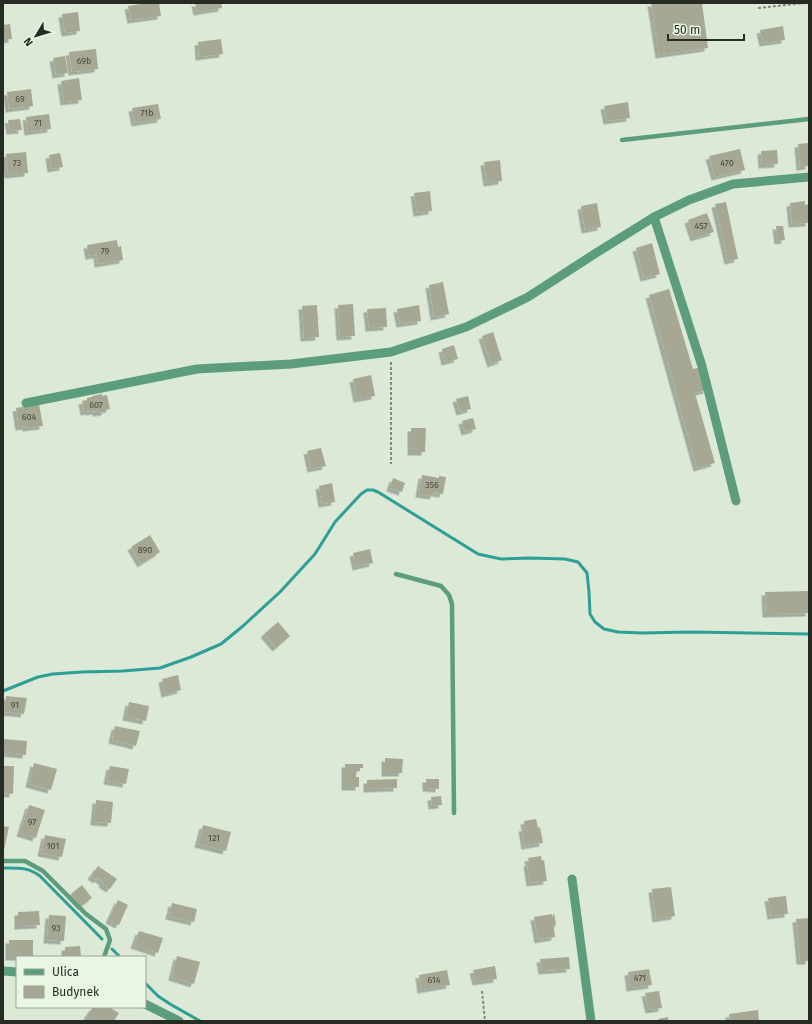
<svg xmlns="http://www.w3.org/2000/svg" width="812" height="1024" viewBox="0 0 812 1024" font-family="'Fira Sans',sans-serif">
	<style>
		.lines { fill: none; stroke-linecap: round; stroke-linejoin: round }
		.stream { stroke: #2d9f96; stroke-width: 3 }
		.building { fill: #a6a893; filter: url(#shadow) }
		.path { stroke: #80897c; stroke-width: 2; stroke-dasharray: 3 2; stroke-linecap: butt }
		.lane { stroke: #5c9d7e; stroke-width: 4.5 }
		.street { stroke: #5c9d7e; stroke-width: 9 }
		.labels { text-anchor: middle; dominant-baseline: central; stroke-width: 3.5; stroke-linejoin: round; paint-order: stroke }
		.number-label { font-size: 9px; fill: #464a40 }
	</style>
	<defs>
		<filter id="shadow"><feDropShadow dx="-3.5" dy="3.5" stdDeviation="0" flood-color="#0004"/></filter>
	</defs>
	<rect width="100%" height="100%" fill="#dce9d6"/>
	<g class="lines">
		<path class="stream" d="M3,691L38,677L53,674L82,672L123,671L160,668L191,657L221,644L243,626L280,592L315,554L335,522L361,494L367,490H373L378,492L478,554L501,559L529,558L565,559L578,562L587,573L589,592L590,614L595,622L604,629L618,632L642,633L691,632L809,634
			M3,868C18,868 28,867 40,876L102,939
			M112,949L120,957
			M145,983L158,996L170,1004L200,1021"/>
	</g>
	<path class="building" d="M147,3H159L161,16L131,20L128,6Z
		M195,3H221L222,8L197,12Z
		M651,3H702L708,48L659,55Z
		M78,12L80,31L65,33L62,14Z
		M10,24L12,39L3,40V25Z
		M783,26L785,40L763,43L760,30Z
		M221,39L223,54L199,57L198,42Z
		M96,49L98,69L72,72L69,52Z
		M65,56L68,73L56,75L53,58Z
		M79,78L82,100L64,102L61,81Z
		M31,89L33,106L9,109L7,92Z
		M628,102L630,118L607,121L604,106Z
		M158,104L161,119L135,123L132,108Z
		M49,114L51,129L28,132L26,117Z
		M20,119L22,130L10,131L8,120Z
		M809,143V166L800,167L798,144Z
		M740,149L745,170L715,177L709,156Z
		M777,150L778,164L762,165L761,151Z
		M26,152L28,173L8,175L6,154Z
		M60,153L63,167L51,169L49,155Z
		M500,160L502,181L487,183L484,162Z
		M430,191L432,211L417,213L414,193Z
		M805,201V205L809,204V223L792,224L790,203Z
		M726,202L738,259L728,261L715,204Z
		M597,203L601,227L585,230L581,206Z
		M707,213L714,232L694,238L688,220Z
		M776,226H783L785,240L778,241Z
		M117,240L118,247L121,246L123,260L98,264L97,255L89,256L87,245Z
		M652,243L660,274L644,278L636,248Z
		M443,282L449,314L434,317L429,285Z
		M669,289L693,369L701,367L707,390L695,393L715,463L697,468L649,295Z
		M353,304L355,336L340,337L338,305Z
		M317,305L319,337L304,338L302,306Z
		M419,305L421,321L400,324L397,309Z
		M386,308L387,327L369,328L367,309Z
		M493,332L502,360L491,364L482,336Z
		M454,345L458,359L445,362L442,349Z
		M371,375L375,396L357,399L353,379Z
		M102,394V396L107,395L110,409L105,410V412L96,413V411L89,412V411L84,412L82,401L87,400V398L92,397V396Z
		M468,396L471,409L460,412L456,399Z
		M39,404L43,426L26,428V426L19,427L16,408Z
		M473,418L476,429L465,432L462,421Z
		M411,428H426L425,452H411Z
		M321,448L326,466L311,469L307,451Z
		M422,475L439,478V476L446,477L443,494L434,493L433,496L419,494Z
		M393,478L405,483L402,492L390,488Z
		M332,483L335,502L322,504L319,486Z
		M150,535L160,552L141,564L131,547Z
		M370,549L373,563L356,567L353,553Z
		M809,591V613L766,614L765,592Z
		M278,622L290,636L276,648L264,634Z
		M178,675L181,690L165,694L162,679Z
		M6,696L27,698L24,714L4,712Z
		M129,702L149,706L146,721L126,717Z
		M115,726L140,731L136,746L112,740Z
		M3,739L27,741L26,755L3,753Z
		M385,758L403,759L402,773H385Z
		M34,763L57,769L51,790L29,784Z
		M345,764H363V768H360V771H356V777H359V787H345Z
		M3,766H14L13,794L3,793Z
		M110,766L129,769L126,784L107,781Z
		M397,779V788L367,789V780Z
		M426,779H439V789L426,788Z
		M441,796L442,805L432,806L431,797Z
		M96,800L113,802L111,823L94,822Z
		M29,805L45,810L36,838L20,833Z
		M536,819L538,828L540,827L543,843L525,846L522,828H525L524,821Z
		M203,825L231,832L226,851L198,844Z
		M3,826L9,827L4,850H3Z
		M45,835L66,839L62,857L41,853Z
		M541,856L542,861L544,860L547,881L530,883L527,863H529L528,858Z
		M98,866L117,879L110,889L102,884L103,882L98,878L97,880L91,876Z
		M82,885L92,898L81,906L71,894Z
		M671,887L675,916L656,919L652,889Z
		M786,896L788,914L771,916L768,898Z
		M118,900L128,905L119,925L109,920Z
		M172,903L197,909L194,922L169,916Z
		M39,911L40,925L18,926V912Z
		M554,913L556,924L554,928L555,937L538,940L534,917L552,914V917Z
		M49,915L66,916L64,941L47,940Z
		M809,918V961H800L796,919Z
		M139,931L163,938L158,953L134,945Z
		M9,940H33V957H9Z
		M80,946L81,957H65V947Z
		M177,956L200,962L194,984L172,977Z
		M569,957L570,969L542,971L540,959Z
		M495,966L497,979L476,982L473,970Z
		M649,969L652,985L630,988L628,972Z
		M447,970L450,985L421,990L419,975Z
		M659,991L662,1008L649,1010L645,993Z
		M93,1007H109L119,1013L114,1021H96L87,1016Z
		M758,1010L759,1021H730L729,1014Z
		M668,1017V1021H659L658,1019Z"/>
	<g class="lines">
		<path class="path" d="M758,8L805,3
			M391,362V464
			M482,991L485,1021"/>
		<path class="lane" d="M622,140L809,119
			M396,574L441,586L449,595L452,604L454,813
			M3,861H25L43,871L86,914L106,929L110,940L104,957"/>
		<path class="street" d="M654,217L689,200L733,184L809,177
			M26,403L197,369L291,364L391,352L466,327L528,297L596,253L654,217L702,366L736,501
			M572,879L591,1021
			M3,971L17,972
			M145,1004L179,1021"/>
	</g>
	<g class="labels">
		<g class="number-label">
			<text x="84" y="61">69b</text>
			<text x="20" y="99">69</text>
			<text x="147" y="113">71b</text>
			<text x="38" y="123">71</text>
			<text x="17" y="163">73</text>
			<text x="727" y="163">470</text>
			<text x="701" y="226">457</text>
			<text x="105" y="251">79</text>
			<text x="96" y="405">607</text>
			<text x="29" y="417">604</text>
			<text x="432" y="485">356</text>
			<text x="145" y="550">890</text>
			<text x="15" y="705">91</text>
			<text x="32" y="822">97</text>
			<text x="214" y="838">121</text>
			<text x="53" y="846">101</text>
			<text x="56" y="928">93</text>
			<text x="640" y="978">471</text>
			<text x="434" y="980">614</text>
		</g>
	</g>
	<rect width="812" height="1024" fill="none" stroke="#262b24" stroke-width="8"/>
	<rect x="16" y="956" width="130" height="52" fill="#e9f6e3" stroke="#9ba597"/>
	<rect x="24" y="969" width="20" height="6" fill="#5c9d7e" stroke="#9ba597"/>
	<text x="52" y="976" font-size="12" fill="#262b24">Ulica</text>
	<rect x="24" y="986" width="20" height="12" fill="#a6a893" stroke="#9ba597"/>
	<text x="52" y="996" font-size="12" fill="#262b24">Budynek</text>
	<g transform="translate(36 36) rotate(232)" stroke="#e9f6e3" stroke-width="3" paint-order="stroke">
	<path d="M0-3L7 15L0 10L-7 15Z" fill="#262b24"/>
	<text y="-6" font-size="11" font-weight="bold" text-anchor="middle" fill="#262b24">N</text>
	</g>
	<path d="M668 34v6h76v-6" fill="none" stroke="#262b24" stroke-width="2"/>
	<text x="674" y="34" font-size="12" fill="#262b24" stroke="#e9f6e3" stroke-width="3" paint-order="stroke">50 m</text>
</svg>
